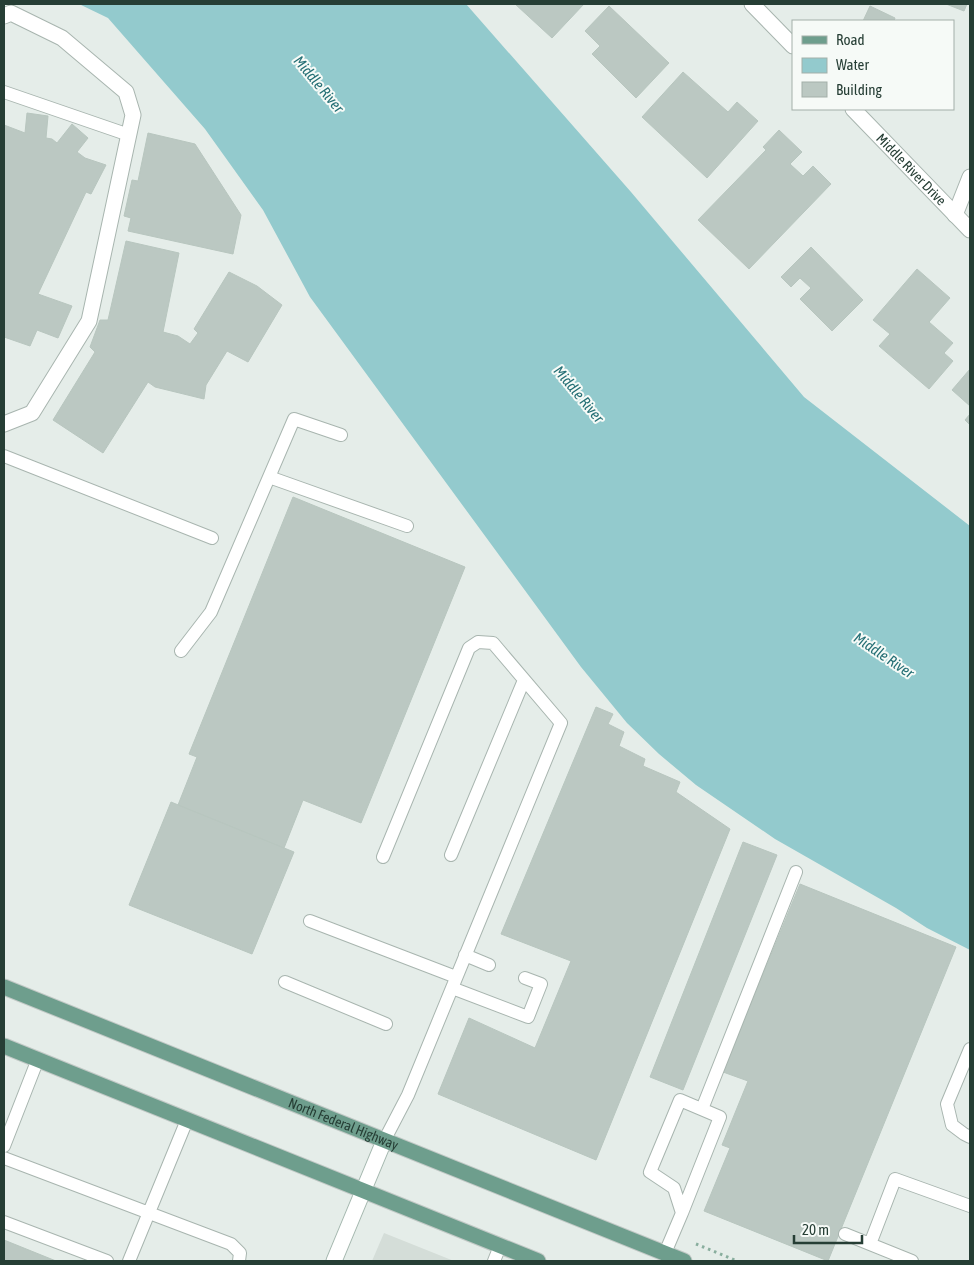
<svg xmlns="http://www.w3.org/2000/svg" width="974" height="1265" viewBox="0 0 974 1265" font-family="'Asap Condensed',sans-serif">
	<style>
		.built { fill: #d4ddd8 }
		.water { fill: #93cacd }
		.building { fill: #bbc8c2; stroke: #b8c6bf }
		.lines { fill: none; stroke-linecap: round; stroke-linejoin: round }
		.lane-casing { stroke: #a8b5af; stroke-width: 14 }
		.street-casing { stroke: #a8b5af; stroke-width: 17 }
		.secondary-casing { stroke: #a5b8af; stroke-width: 17 }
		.primary-casing { stroke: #c2c9c6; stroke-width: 17 }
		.path { stroke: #89ae9e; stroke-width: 3; stroke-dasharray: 2.5 4; stroke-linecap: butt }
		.lane { stroke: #fff; stroke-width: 12 }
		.street { stroke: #fff; stroke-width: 15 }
		.secondary { stroke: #fff; stroke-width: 15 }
		.primary { stroke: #6e9e8d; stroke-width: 15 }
		.labels { text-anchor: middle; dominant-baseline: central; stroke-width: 4; stroke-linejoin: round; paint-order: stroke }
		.street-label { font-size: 14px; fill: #263e35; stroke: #f6faf7 }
		.water-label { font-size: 15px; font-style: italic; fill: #256f75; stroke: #f6faf7 }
	</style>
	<rect width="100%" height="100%" fill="#e5ede9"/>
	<path class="built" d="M384,1233L454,1261H372Z"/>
	<path class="water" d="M79,4H466L631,192L804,397L970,526V950L927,928L896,908L775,839L696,785L659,754L627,723L581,667L310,297L263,210L205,129L108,18Z"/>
	<path class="building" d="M515,4H584L552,38Z
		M946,4H967L964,11Z
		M609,6L669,63L636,98L592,54L600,46L585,31Z
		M870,6L895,18L894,21H863Z
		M683,72L728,112L737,102L758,121L707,178L642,117Z
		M27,113L48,116L46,138L52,139L57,143L72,124L88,138L77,152L85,158L106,165L91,194L86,192L38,294L72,306L58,338L37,330L30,346L4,337V125L25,133Z
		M779,130L802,152L790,164L803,176L813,166L831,184L749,269L698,220L766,150L763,147Z
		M148,133L195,144L241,215L233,254L128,231L131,218L124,216L132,180L138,181Z
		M126,241L179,253L163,332L178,336L190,344L198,333L194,329L229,272L257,286L282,305L248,362L227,351L206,385L204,399L155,387L148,382L103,453L53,420L95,352L90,347L100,320H108Z
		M811,247L863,300L832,331L800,299L811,288L800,278L791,287L781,277Z
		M917,269L950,298L929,322L953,343L944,353L953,361L929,389L879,346L890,334L873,320Z
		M970,369V406L952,390Z
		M970,414V425L965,420Z
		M293,497L465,567L361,823L303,800L284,848L178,805L197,757L189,754Z
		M596,707L613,714L608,724L624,732L619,746L645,759L643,766L680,782L676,792L730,829L596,1160L438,1094L469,1018L535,1048L571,961L501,934Z
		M171,802L294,852L252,954L129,905Z
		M743,842L777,855L683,1090L650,1077Z
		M800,884L956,947L828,1261L704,1211L730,1148L722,1145L748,1081L723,1072Z
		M4,1240L56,1261H4Z"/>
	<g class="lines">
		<defs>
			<path id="lane" d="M4,92L129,135
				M4,456L212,538
				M269,477L407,526
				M181,651L211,612L294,419L341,435
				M451,855L524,680
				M383,857L469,648L478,642L493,643L561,723L408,1095L384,1141
				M310,921L456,977
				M465,955L489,965
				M285,982L386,1024
				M452,988L528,1017L541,984L525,978
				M970,1049L947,1104L952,1125L964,1134L970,1137
				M702,1109L796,872
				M4,1146L38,1059
				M4,1158L231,1244L240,1253L239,1261
				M4,1222L107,1261
				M845,1234L912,1261
				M870,1244L895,1179L970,1206
				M665,1253L682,1213L674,1188L650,1172L680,1100L720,1117L682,1213
				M129,1261L187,1120
				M494,1261L500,1246"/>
			<g id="street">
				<path d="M752,4L793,46"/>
				<path d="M4,16L11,13L62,38L126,92L133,115L89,321L32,413L4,424"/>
				<path id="s1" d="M853,109L970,230"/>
				<path d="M955,215L970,177"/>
			</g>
			<path id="secondary" d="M334,1261L384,1141"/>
			<g id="primary">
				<path id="s2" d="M4,987L684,1261"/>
				<path d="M4,1046L538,1261"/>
			</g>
		</defs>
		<use href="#lane" class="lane-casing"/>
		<use href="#street" class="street-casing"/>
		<use href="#secondary" class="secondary-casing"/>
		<use href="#primary" class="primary-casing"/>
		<path class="path" d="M696,1244L737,1261"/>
		<use href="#lane" class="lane"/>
		<use href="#street" class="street"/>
		<use href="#secondary" class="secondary"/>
		<use href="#primary" class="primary"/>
	</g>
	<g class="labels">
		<g class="street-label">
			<text stroke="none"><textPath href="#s1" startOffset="84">Middle River Drive</textPath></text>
			<text stroke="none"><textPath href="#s2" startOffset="366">North Federal Highway</textPath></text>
		</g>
		<g class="water-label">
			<text transform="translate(319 84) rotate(50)">Middle River</text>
			<text transform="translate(579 394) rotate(50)">Middle River</text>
			<text transform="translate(884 655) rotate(34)">Middle River</text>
		</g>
	</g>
	<rect width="974" height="1265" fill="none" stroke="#263e35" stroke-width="10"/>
	<rect x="792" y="20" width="162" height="90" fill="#f6faf7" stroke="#a3afa9"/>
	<rect x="802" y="36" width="25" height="8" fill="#6e9e8d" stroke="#a3afa9"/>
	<text x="836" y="45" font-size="15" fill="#263e35">Road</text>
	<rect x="802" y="58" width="25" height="15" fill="#93cacd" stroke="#a3afa9"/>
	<text x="836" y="70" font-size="15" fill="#263e35">Water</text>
	<rect x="802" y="82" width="25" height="15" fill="#bbc8c2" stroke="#a3afa9"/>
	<text x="836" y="95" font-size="15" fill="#263e35">Building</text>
	<path d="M794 1235v8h68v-8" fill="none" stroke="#263e35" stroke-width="2.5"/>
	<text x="802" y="1235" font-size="15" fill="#263e35" stroke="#f6faf7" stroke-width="4" paint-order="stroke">20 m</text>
</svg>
